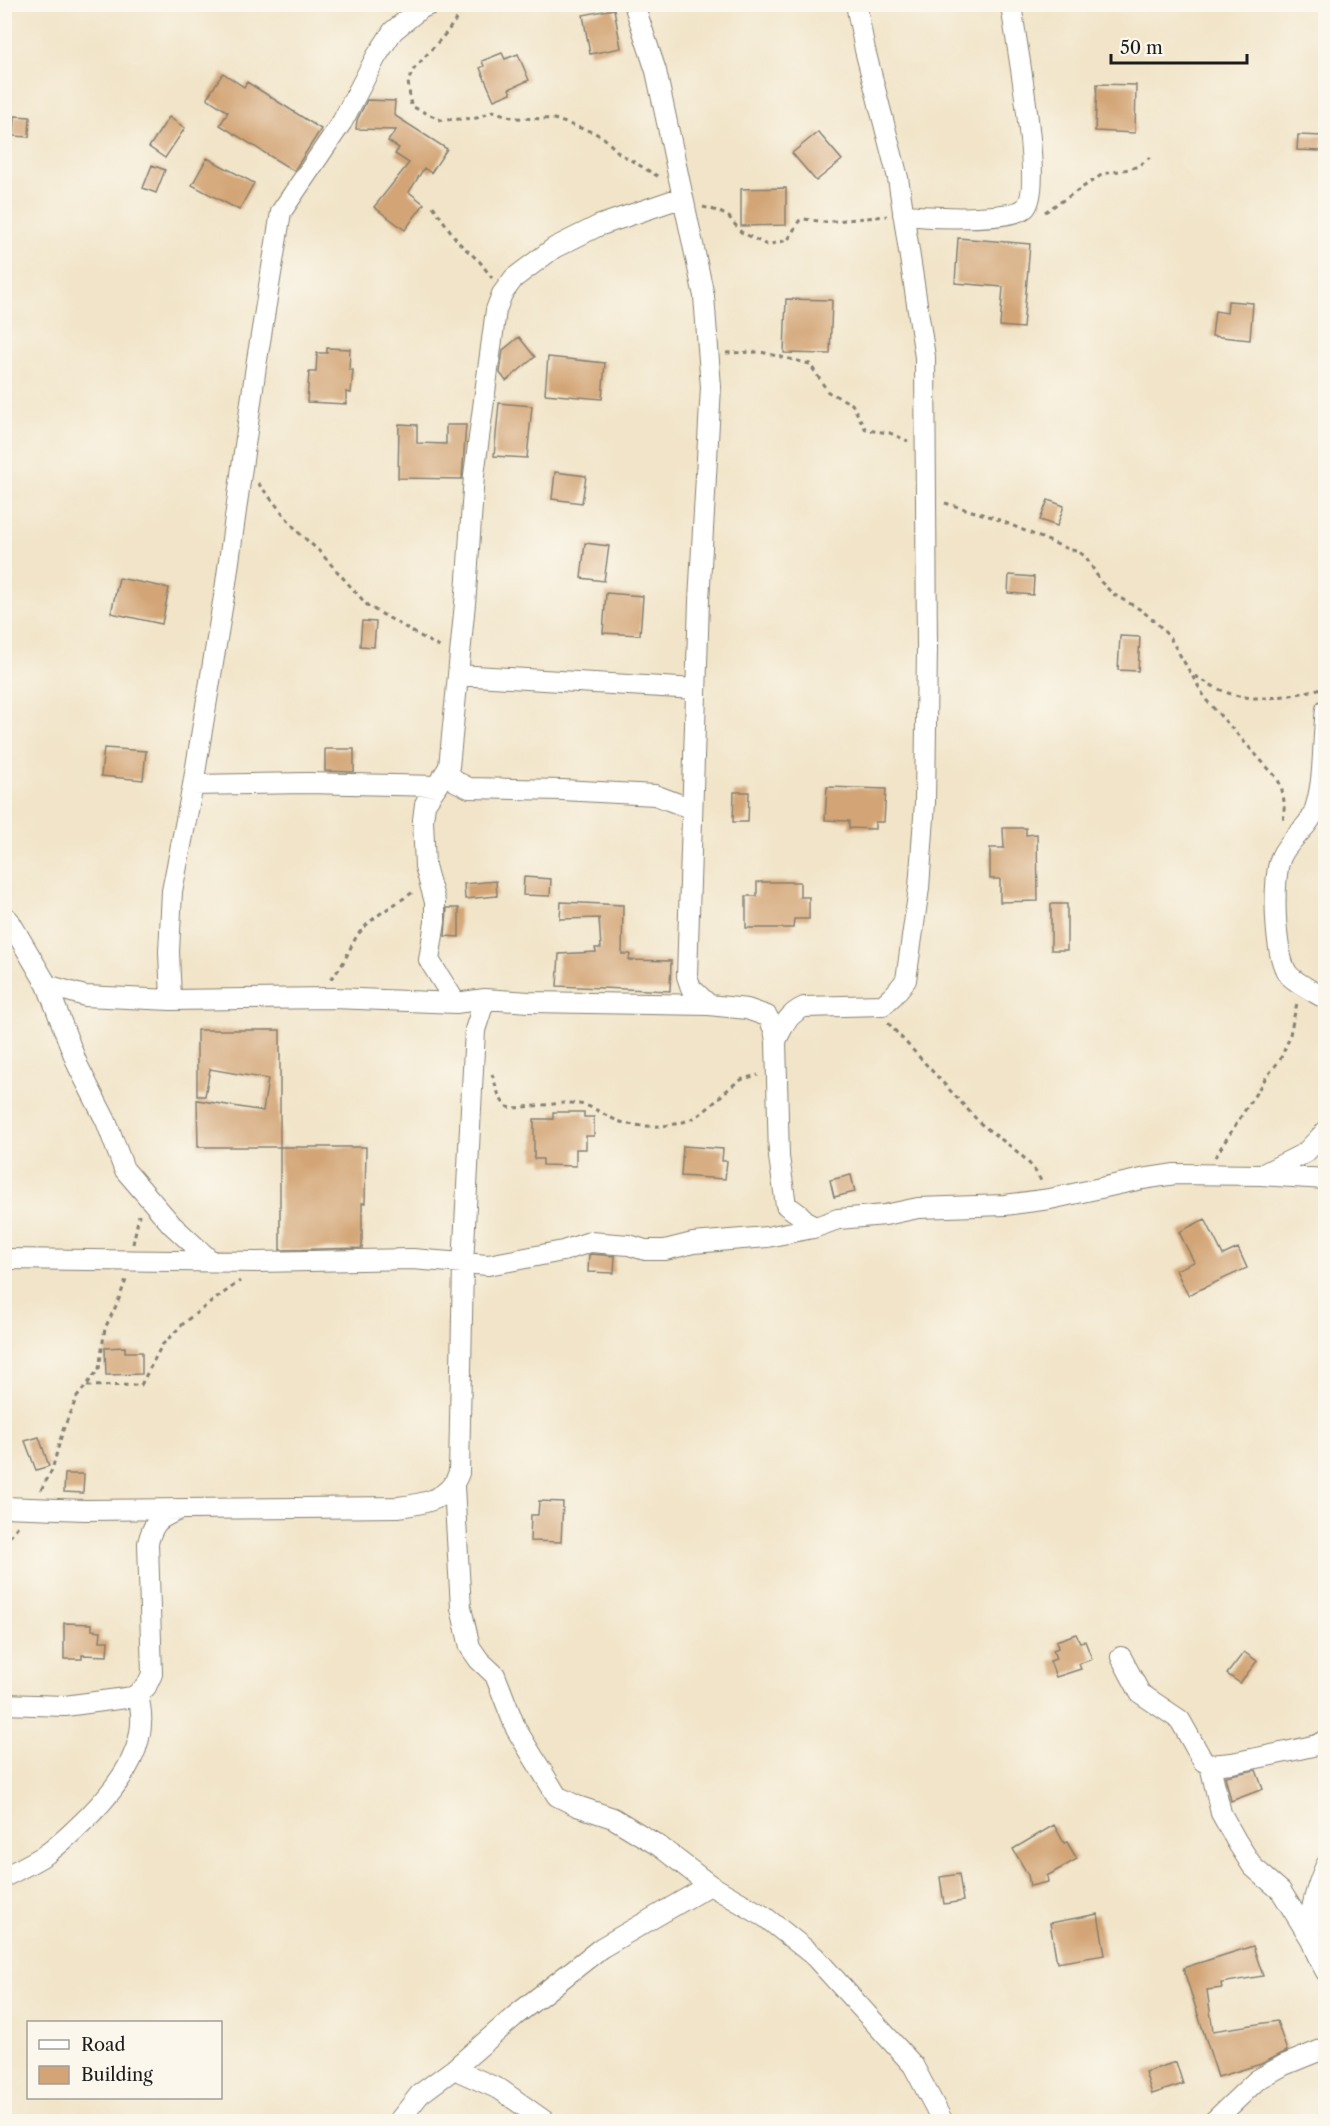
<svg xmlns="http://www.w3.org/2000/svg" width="1330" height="2126" viewBox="0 0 1330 2126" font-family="'Libre Caslon Text',serif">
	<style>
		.building { fill: #d3a576 }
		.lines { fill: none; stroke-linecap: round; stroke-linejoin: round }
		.street-casing { stroke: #868072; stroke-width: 22 }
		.path { stroke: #868072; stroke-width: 3; stroke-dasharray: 4.5 4.5; stroke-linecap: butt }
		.street { stroke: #fff; stroke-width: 20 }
	</style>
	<rect width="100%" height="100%" fill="#fbf7ec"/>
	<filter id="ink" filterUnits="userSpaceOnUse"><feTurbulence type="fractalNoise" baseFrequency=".0167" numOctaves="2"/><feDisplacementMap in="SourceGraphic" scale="12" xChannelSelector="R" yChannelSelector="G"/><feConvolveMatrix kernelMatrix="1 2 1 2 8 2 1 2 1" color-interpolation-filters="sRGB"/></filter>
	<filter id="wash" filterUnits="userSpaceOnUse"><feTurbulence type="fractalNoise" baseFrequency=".008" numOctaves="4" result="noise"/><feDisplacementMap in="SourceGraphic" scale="24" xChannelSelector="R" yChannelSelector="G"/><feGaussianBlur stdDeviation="1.35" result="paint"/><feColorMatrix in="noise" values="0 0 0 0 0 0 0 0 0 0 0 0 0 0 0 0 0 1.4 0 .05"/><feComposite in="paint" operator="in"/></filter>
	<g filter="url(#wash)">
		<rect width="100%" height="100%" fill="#f1e4c8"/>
		<g id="blocks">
			<path class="building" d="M614,9L621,48L590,54L583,15Z
				M502,53L505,59L518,54L529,80L509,89L511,93L494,100L480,68L484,66L482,61Z
				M223,73L244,87L247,82L321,129L294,171L220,125L228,112L207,98Z
				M1097,84L1136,85L1135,133L1095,131Z
				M367,100L395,101L394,115L447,149L431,173L424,168L409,192L424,204L405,230L374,207L409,163L395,154L399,148L388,141L396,130L356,129L357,120Z
				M15,116L30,117L29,137L14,136Z
				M169,117L185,128L165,158L149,147Z
				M818,132L842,160L816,181L792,153Z
				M1298,135L1323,136L1322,151L1297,150Z
				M207,158L254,183L239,210L192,185Z
				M152,165L165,170L156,193L143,188Z
				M786,188V225L741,226V189Z
				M958,238L1030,244L1023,328L1000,326L1003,287L955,283Z
				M786,299L832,300L830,354L784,353Z
				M1228,301L1253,303L1250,340L1212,336L1215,311L1227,313Z
				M519,337L535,357L506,381L500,373L503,350Z
				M327,348L350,349L349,370H353L351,393L346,392V404L307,402L309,372H316L317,353H327Z
				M548,357L605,363L602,399L545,394Z
				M499,403L532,406L527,458L494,456Z
				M399,424L417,425V443L446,444V425H466L462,479L398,478Z
				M555,472L586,476L582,503L552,499Z
				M1048,500L1064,506L1057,526L1040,520Z
				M585,543L609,546L604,581L581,578Z
				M1009,575L1034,577L1033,595L1008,593Z
				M119,578L169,588L162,624L111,613Z
				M606,593L643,596L640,635L603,633Z
				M362,621L376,622L374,647L360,646Z
				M1120,636L1140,637L1138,671L1118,670Z
				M104,748L146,751L143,780L101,776Z
				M325,749H354V772L325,771Z
				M827,787L886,789L884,822H875V829L849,828V821L825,820Z
				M734,792H749L748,822H733Z
				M1003,828H1026V835L1037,834L1038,901L1000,902V879H990V848H1004Z
				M524,877L551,879L550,896L523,895Z
				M496,881L497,896L465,899L464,884Z
				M757,882H800V897H809V919H794L793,928H746V896H757Z
				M561,902L623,905L622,954H630L629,960L671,961L670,991L557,986L559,954L596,952L595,948H601L599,918L560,919Z
				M1051,904H1067V950H1051Z
				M447,908H459V937L445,936Z
				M197,1030H280V1147H366L365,1203H362V1248L280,1250V1147H198L197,1100L263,1111L268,1079L210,1069L205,1096H197Z
				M553,1112H584V1117H594V1136H586V1149H576V1166L543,1165V1159H534V1119H553Z
				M683,1146L723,1149L722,1161H727L725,1179L681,1176Z
				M851,1175L855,1192L834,1197L830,1180Z
				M1205,1219L1223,1255L1238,1248L1247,1268L1188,1295L1176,1270L1194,1262L1179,1232Z
				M591,1254L615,1256L614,1273L588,1272L589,1255Z
				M125,1347V1352H142V1374L106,1375L105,1348Z
				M39,1437L49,1466L36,1470L25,1441Z
				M65,1474H84L83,1493L64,1492Z
				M539,1501L563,1502L561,1542L530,1541L531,1515H538Z
				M64,1623L92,1624V1630L101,1631L100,1641H108L107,1656L82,1655V1659H64Z
				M1076,1634L1080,1642L1085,1641L1092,1659L1079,1664L1081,1669L1056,1677L1050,1661L1056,1659L1053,1650L1058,1648L1056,1641Z
				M1244,1652L1257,1661L1240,1683L1227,1674Z
				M1256,1770L1263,1789L1231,1801L1225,1776Z
				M1054,1825L1064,1843L1067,1842L1077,1859L1047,1876L1048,1882L1030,1886L1028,1875L1013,1849Z
				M959,1874L963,1901L944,1904L940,1877Z
				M1098,1914L1105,1955L1057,1963L1050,1923Z
				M1253,1946L1263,1976L1221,1983L1222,1988L1207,1990L1213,2031L1277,2021L1287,2051L1261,2064L1218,2077L1183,1968Z
				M1176,2062L1183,2084L1152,2094L1145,2072Z"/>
		</g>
	</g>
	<g filter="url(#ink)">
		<use href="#blocks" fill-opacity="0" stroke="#868072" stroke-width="1.5"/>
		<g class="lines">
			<defs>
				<path id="street" d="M634,4L656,71L704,296L711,387L699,601L687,976L691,988L709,1005
					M903,214C923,218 1011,221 1025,208C1045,188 1015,38 1011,4
					M458,675L696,689
					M1326,709C1322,742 1325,777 1315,809C1309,829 1289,838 1281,857C1272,877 1274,956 1288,974C1294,982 1316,993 1326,999
					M447,770L455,781L469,788L562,790L655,795L692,809
					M193,785L307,783L437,786
					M4,916L9,920L47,985L85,996L171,1000L334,998L456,1003L485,999L529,1002L709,1005L747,1009L767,1016L774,1029L776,1041L779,1157L786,1205L800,1215L813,1228L838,1219L885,1215L918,1208L1005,1205L1050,1199L1142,1179L1175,1174L1261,1175L1326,1179
					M47,985L78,1066L106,1121L124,1169L172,1225L210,1260
					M171,1000L169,952L172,891L193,785L225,590L256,366L281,212L342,122L376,57L393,31L420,9L431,4
					M456,1003L429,960L435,922V902L425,866L423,820L425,804L449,767L466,593L474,475L496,310L502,294L514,278L554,248L598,226L683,197
					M776,1041C783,1026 788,1014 804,1007L883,1005L894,995L906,980L919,888L925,803L927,647L925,357L898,178L865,50L856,4
					M1265,1173L1305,1153L1326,1131
					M4,1259L257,1262L412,1259L488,1265L563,1251L590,1242L629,1245L645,1250H665L693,1243L767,1237L813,1228
					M454,1486L461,1608L470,1647L479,1660L495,1675L516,1729L557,1796L577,1806L613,1818L659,1846L710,1885L765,1917L814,1956L913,2065L943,2122
					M4,1507L85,1510L398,1507C424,1504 449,1500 459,1473L463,1265L475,1030L485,999
					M1121,1657L1140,1693L1180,1720L1203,1761L1210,1765L1232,1763L1286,1752L1317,1745L1326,1740
					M4,1704L65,1706L133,1697L146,1687L152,1674L148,1543C153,1522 159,1518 179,1510
					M1210,1765L1221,1813L1237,1842L1253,1867L1281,1891L1312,1941
					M1326,1865C1317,1886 1306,1919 1312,1942C1315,1952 1321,1963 1326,1972
					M4,1877C18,1870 32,1863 45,1855C61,1844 76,1829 90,1815C121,1783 153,1741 137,1694
					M454,2069L501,2090L546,2122
					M398,2122L420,2094L454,2069L516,2015L601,1948L710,1885
					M1213,2122L1257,2080L1284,2065L1326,2048"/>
			</defs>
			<use href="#street" class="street-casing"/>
			<path class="path" d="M467,4L447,32L414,69L408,81L411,106L441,120L477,118L493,111L514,118L554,119L595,133L604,138L619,153L659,177
				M433,206L458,242L480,262L492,278
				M703,207L718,211L729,217L741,232L767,245L788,240L799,221L804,219L825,222L887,216
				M1045,212L1103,174L1129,169L1139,166L1150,157
				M726,353L761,352L810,364L828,392L852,404L866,430L890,433L908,441
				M258,483L298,532L319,551L368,606L443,649
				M945,503L992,517L1063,547L1079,552L1086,557L1101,582L1113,594L1141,610L1156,622L1170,638L1207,701L1277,778C1285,793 1285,806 1283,823
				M1195,676C1206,682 1217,689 1228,693C1259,704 1295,695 1326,687
				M330,979C347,964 348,947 360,932C374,915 395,905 413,892
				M888,1023L980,1123C1002,1142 1028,1154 1041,1181
				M492,1074C496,1084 498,1101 508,1107C513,1110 559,1102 571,1103C593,1104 600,1114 618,1121C638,1128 666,1128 686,1121C709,1114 721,1091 741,1080C746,1077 753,1077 758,1075
				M1215,1157L1267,1076L1280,1060L1289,1039L1297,1003
				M133,1244L139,1215
				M87,1386L141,1385L162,1345L187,1320L240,1281
				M41,1490L52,1470L63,1430L77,1397L99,1369L105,1328L117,1304L126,1280
				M4,1544L18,1526"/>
			<use href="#street" class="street"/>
		</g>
	</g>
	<rect width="1330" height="2126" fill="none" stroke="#fbf7ec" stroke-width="24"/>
	<rect x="27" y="2021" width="195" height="78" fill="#fbf7ec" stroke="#a29f99" stroke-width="1.5"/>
	<rect x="39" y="2040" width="30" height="9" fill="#ffffff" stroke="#a29f99" stroke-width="1.5"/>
	<text x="81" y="2051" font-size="18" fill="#1c1c1c">Road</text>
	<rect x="39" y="2066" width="30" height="18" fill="#d3a576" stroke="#a29f99" stroke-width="1.5"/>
	<text x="81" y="2081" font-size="18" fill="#1c1c1c">Building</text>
	<path d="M1111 54v9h136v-9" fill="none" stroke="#1c1c1c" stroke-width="3"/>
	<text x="1120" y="54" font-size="18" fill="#1c1c1c" stroke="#fbf7ec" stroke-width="4.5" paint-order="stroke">50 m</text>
</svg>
